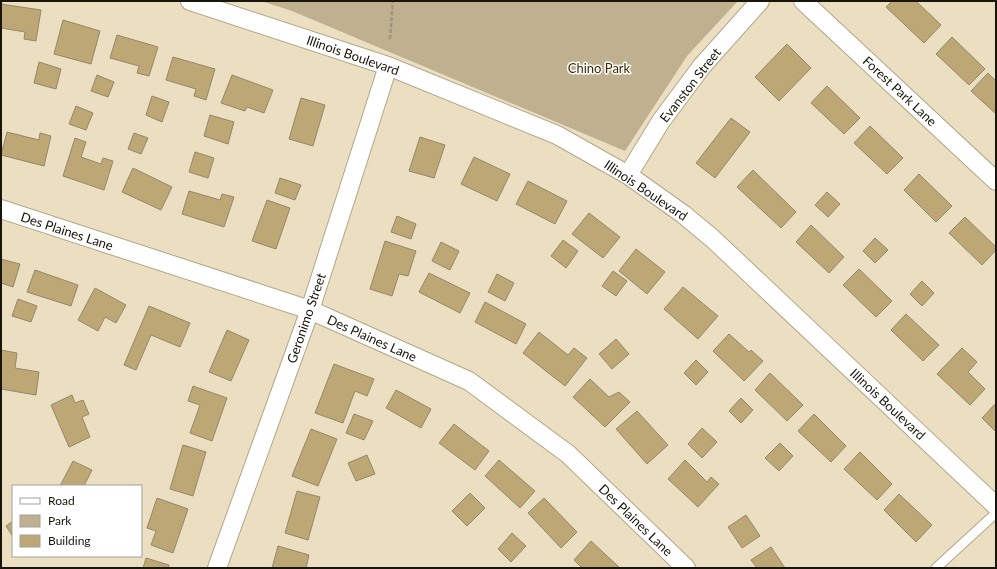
<svg xmlns="http://www.w3.org/2000/svg" width="997" height="569" viewBox="0 0 997 569" font-family="Lato,sans-serif">
	<style>
		.green { fill: #bfb18f }
		.building { fill: #bca775; stroke: #94886c }
		.lines { fill: none; stroke-linecap: round; stroke-linejoin: round }
		.lane-casing { stroke: #b2a689; stroke-width: 11 }
		.street-casing { stroke: #b2a689; stroke-width: 20 }
		.path { stroke: #9f957e; stroke-width: 2.5; stroke-dasharray: 4 2; stroke-linecap: butt }
		.lane { stroke: #fff; stroke-width: 9 }
		.street { stroke: #fff; stroke-width: 18 }
		.labels { text-anchor: middle; dominant-baseline: central; stroke-width: 3; stroke-linejoin: round; paint-order: stroke }
		.street-label { font-size: 13px; fill: #19150a; stroke: #fff }
		.park-label { font-size: 13px; fill: #382900; stroke: #fff }
	</style>
	<rect width="100%" height="100%" fill="#ecdfc1"/>
	<path class="green" d="M261,1H738L687,56L625,151L292,11Z"/>
	<path class="building" d="M892,1H916L941,25L924,43L886,7Z
		M1,4L41,10L36,41L24,39L25,32L1,28Z
		M63,20L100,31L91,64L54,54Z
		M117,35L158,47L149,76L137,73L139,66L110,58Z
		M952,37L985,69L969,85L936,54Z
		M787,44L811,68L779,101L755,77Z
		M173,57L215,69L206,100L194,96L196,89L166,80Z
		M39,62L61,69L56,89L34,83Z
		M988,73L996,81V114L971,91Z
		M97,75L114,82L108,97L91,91Z
		M232,75L273,90L264,113L247,107L245,111L221,103Z
		M827,86L860,118L844,134L811,103Z
		M152,96L169,102L162,122L146,115Z
		M301,98L325,105L313,146L289,139Z
		M76,106L93,113L86,130L69,124Z
		M210,115L234,122L228,144L204,136Z
		M731,118L750,132L715,178L696,163Z
		M870,126L903,158L887,174L854,143Z
		M7,132L39,140L40,133L51,136L44,166L1,155Z
		M134,133L148,138L141,154L128,149Z
		M420,137L445,145L434,178L409,171Z
		M75,138L86,142L81,157L101,164L103,158L113,161L104,190L63,176Z
		M195,152L214,158L208,178L189,172Z
		M474,157L510,174L497,201L461,184Z
		M133,168L172,187L161,210L122,192Z
		M753,170L796,212L781,228L737,187Z
		M919,174L952,206L936,222L904,190Z
		M280,178L301,185L295,200L275,193Z
		M528,181L567,201L555,224L516,204Z
		M189,191L220,200L222,194L234,197L224,227L182,214Z
		M827,192L840,204L828,217L815,205Z
		M267,200L290,208L276,249L252,241Z
		M589,213L620,237L603,258L572,234Z
		M397,216L416,224L411,239L391,232Z
		M965,217L996,247V250L982,265L949,233Z
		M811,225L844,257L829,273L796,242Z
		M875,238L888,250L875,263L863,251Z
		M563,240L578,251L566,268L551,256Z
		M385,241L416,251L408,276L399,274L392,296L370,289Z
		M441,242L459,251L450,270L432,261Z
		M636,249L665,272L647,294L619,271Z
		M1,259L20,264L13,287L1,283Z
		M859,269L892,301L876,317L843,285Z
		M35,270L78,285L71,306L27,292Z
		M613,271L627,281L616,296L602,286Z
		M429,273L470,293L460,313L419,292Z
		M497,274L514,283L505,301L488,292Z
		M922,281L934,293L922,306L910,294Z
		M683,287L718,316L698,339L664,309Z
		M95,288L126,305L116,323L105,317L98,331L78,320Z
		M18,299L37,306L31,322L12,316Z
		M485,302L526,324L516,344L475,322Z
		M149,306L190,323L180,347L151,335L136,370L124,365Z
		M906,314L939,345L923,361L891,330Z
		M227,330L249,340L231,381L209,372Z
		M539,332L568,355L574,348L587,358L565,386L523,353Z
		M729,334L749,352L751,350L763,361L744,381L713,351Z
		M616,339L629,354L612,369L599,354Z
		M962,348L977,362L968,372L985,389L970,405L937,374Z
		M1,350L17,353L15,368L39,372L36,395L1,389Z
		M696,360L708,372L696,385L684,373Z
		M334,364L374,379L367,396L355,391L343,423L315,413Z
		M770,373L803,405L787,421L755,390Z
		M590,379L609,397L619,392L630,402L605,427L573,397Z
		M193,386L227,398L212,441L190,433L200,405L188,401Z
		M396,390L431,409L421,428L386,408Z
		M72,395L75,403L83,400L89,414L82,417L90,437L69,447L51,405Z
		M741,398L753,410L741,423L729,411Z
		M996,403V432L982,418Z
		M637,411L668,445L647,464L616,429Z
		M354,414L373,421L364,440L346,433Z
		M814,414L846,446L831,462L798,431Z
		M454,424L489,451L475,470L439,443Z
		M702,428L717,442L702,458L688,444Z
		M311,429L337,439L318,486L292,476Z
		M780,443L793,456L779,471L765,458Z
		M183,445L206,452L193,496L170,489Z
		M860,452L892,484L877,500L844,469Z
		M367,455L375,474L356,481L348,463Z
		M499,460L535,491L520,508L485,476Z
		M685,460L707,482L711,477L719,484L698,507L668,479Z
		M73,461L92,470L84,486H60Z
		M297,491L320,497L308,540L285,533Z
		M470,493L485,508L467,526L452,511Z
		M899,494L932,525L916,542L884,510Z
		M157,498L188,509L173,553L151,545L156,531L147,528Z
		M544,498L577,532L561,548L528,513Z
		M746,515L760,536L742,548L728,527Z
		M13,521V537L6,526Z
		M512,533L526,546L511,562L498,549Z
		M591,541L620,568H582L574,560Z
		M278,546L309,555L306,568H272Z
		M771,547L785,568H757L751,560Z
		M146,558L169,565L168,568H143Z"/>
	<g class="lines">
		<defs>
			<path id="lane" d="M936,568L996,513"/>
			<path id="street" d="M190,1L388,66L557,135L628,175L683,214L713,239L996,506
				M803,1L996,181
				M628,175L661,121L702,66L760,1
				M1,209L310,310L469,381L568,454L686,568
				M217,568L310,310L388,66"/>
		</defs>
		<use href="#lane" class="lane-casing"/>
		<use href="#street" class="street-casing"/>
		<path class="path" d="M390,39L393,1"/>
		<use href="#lane" class="lane"/>
		<use href="#street" class="street"/>
	</g>
	<g class="labels">
		<g class="street-label">
			<text transform="translate(353 55) rotate(19)">Illinois Boulevard</text>
			<text transform="translate(690 85) rotate(-52)">Evanston Street</text>
			<text transform="translate(900 91) rotate(43)">Forest Park Lane</text>
			<text transform="translate(646 190) rotate(34)">Illinois Boulevard</text>
			<text transform="translate(67 231) rotate(18)">Des Plaines Lane</text>
			<text transform="translate(306 318) rotate(-71)">Geronimo Street</text>
			<text transform="translate(372 338) rotate(24)">Des Plaines Lane</text>
			<text transform="translate(888 404) rotate(43)">Illinois Boulevard</text>
			<text transform="translate(636 520) rotate(44)">Des Plaines Lane</text>
		</g>
		<g class="park-label">
			<text x="599" y="68">Chino Park</text>
		</g>
	</g>
	<rect width="997" height="569" fill="none" stroke="#19150a" stroke-width="4"/>
	<rect x="12" y="485" width="130" height="72" fill="#ffffff" stroke="#a3a19d"/>
	<rect x="20" y="498" width="20" height="6" fill="#ffffff" stroke="#a3a19d"/>
	<text x="48" y="505" font-size="12" fill="#19150a">Road</text>
	<rect x="20" y="515" width="20" height="12" fill="#bfb18f" stroke="#a3a19d"/>
	<text x="48" y="525" font-size="12" fill="#19150a">Park</text>
	<rect x="20" y="535" width="20" height="12" fill="#bca775" stroke="#a3a19d"/>
	<text x="48" y="545" font-size="12" fill="#19150a">Building</text>
</svg>
